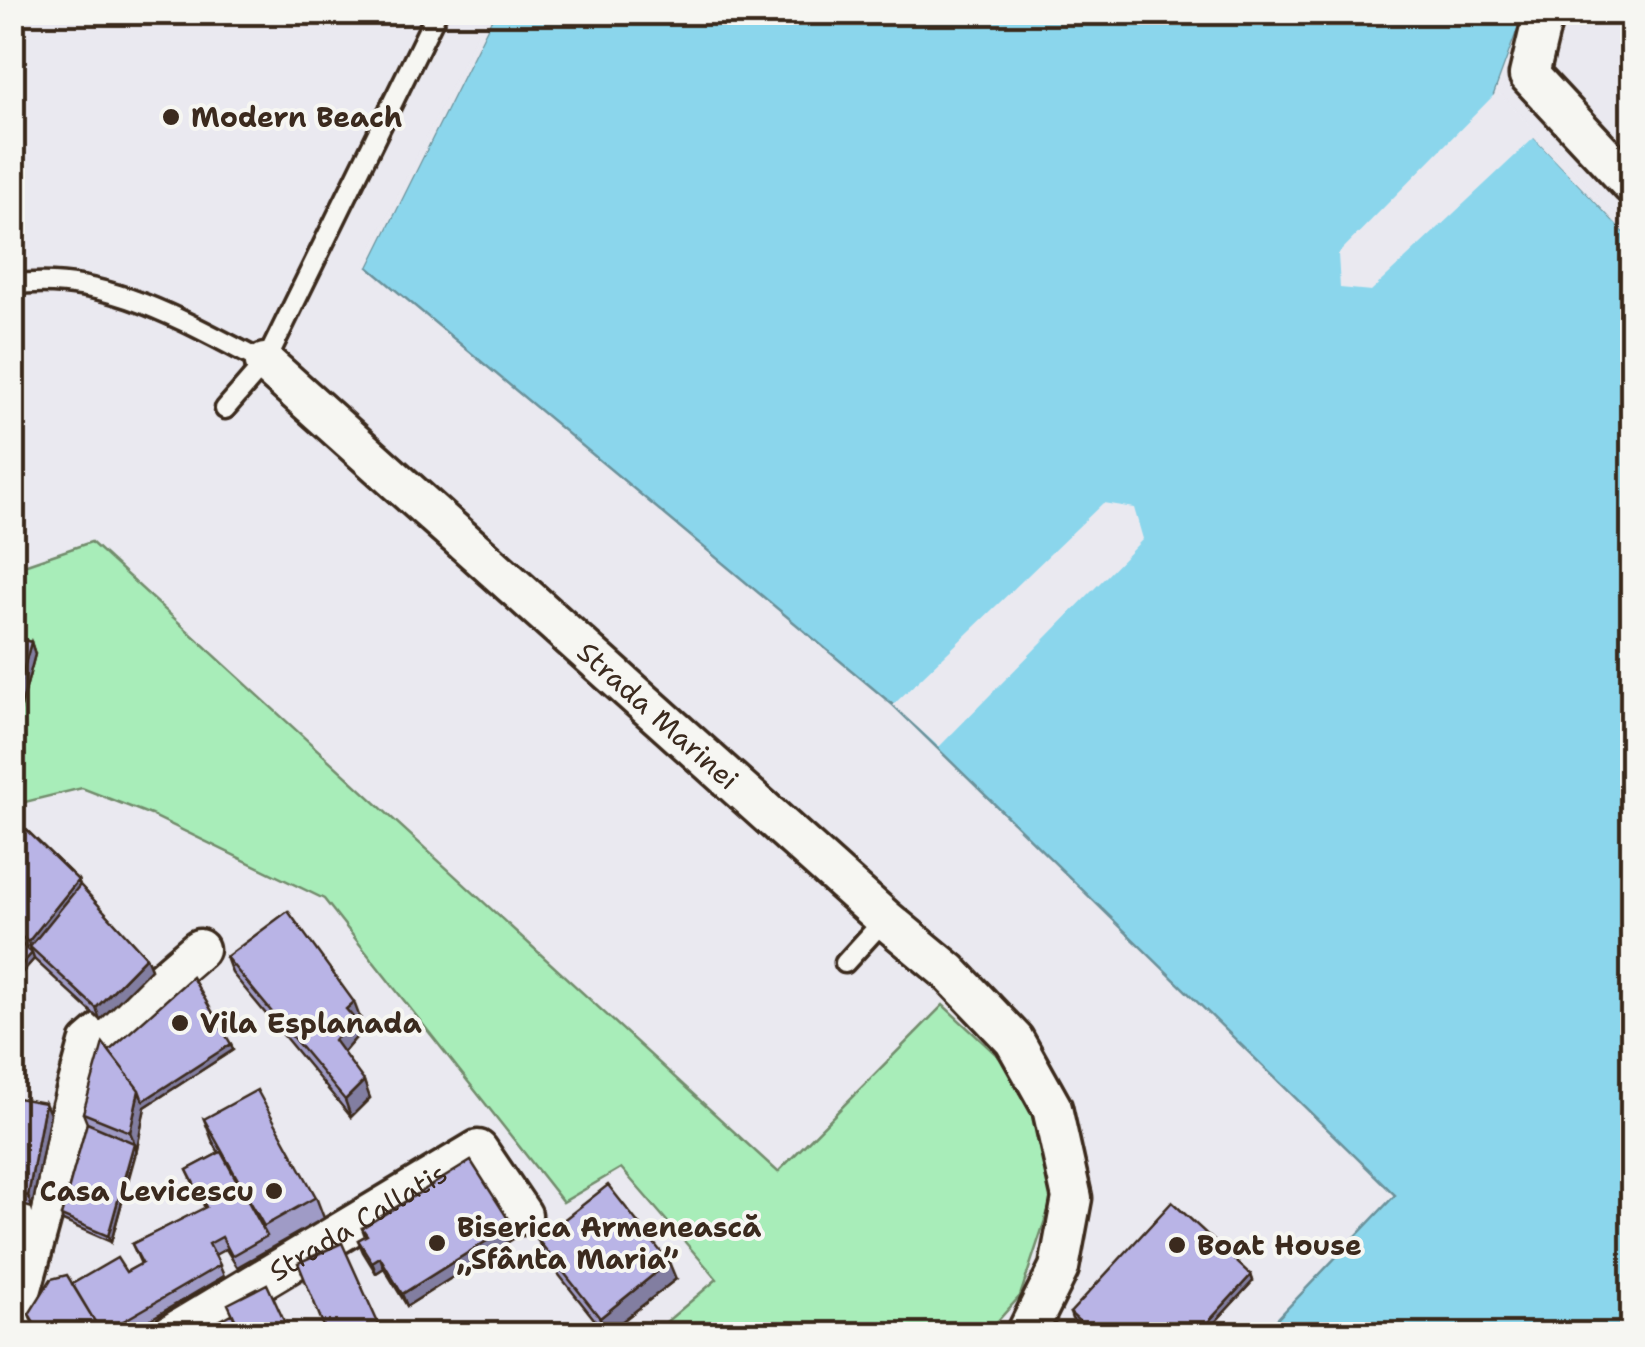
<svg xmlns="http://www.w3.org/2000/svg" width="1645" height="1347" viewBox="0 0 1645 1347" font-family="'Shantell Sans',sans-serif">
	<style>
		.green { fill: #a8edb9; stroke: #728c6c; stroke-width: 2.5 }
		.water { fill: #8bd6ec; stroke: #6b919a; stroke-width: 2.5 }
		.pier { fill: #eae9f0 }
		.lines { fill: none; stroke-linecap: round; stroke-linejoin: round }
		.lane-casing { stroke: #3b2a1e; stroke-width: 25 }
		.street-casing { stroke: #3b2a1e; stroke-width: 45 }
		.lane { stroke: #f6f6f2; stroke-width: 18 }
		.street { stroke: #f6f6f2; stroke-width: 38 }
		.wall { fill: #9f9bc6; stroke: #3b2a1e; stroke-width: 2.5 }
		.shaded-wall { fill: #827ea1; stroke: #3b2a1e; stroke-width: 2.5 }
		.building { fill: #b9b4e6; stroke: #3b2a1e; stroke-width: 2.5 }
		.poi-dot { fill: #3b2a1e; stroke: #f6f6f2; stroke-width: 4 }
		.labels { text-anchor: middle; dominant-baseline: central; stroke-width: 8; stroke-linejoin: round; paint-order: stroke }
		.poi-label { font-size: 28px; font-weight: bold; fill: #3b2a1e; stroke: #f6f6f2; text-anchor: start }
		.street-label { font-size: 28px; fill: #3b2a1e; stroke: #f6f6f2 }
	</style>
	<rect width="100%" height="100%" fill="#eae9f0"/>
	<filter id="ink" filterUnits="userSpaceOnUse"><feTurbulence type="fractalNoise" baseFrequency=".01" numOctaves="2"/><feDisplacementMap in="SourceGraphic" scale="20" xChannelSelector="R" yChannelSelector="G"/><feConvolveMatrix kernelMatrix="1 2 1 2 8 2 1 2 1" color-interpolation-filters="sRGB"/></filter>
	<g filter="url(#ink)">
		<path class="green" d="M91,542L778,1172L943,1005L1000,1058L1037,1116L1053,1196L1020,1296L986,1334H652L717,1279L621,1168L563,1202L324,899L151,815L82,788L13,805L12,569Z"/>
		<path class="water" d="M494,13H1524L1494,95L1632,240V1334H1263L1395,1195L893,705L368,267Z"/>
		<path class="pier" d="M488,12L494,13L368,267L364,265Z
			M1529,12L1500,93L1632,232V240L1534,138L1371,291L1340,288L1338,254L1494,95L1524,13Z
			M1103,503L1134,508L1143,539L939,747L893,705Z"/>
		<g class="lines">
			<defs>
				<path id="lane" d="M12,285C103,271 187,323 265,363
					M225,409L265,363L437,12
					M845,963L885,919"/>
				<g id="street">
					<path d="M1544,12L1529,75L1632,185"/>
					<path id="s1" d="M265,363L885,919L949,972L1014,1040L1052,1108L1072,1198L1059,1268L1026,1334"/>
					<path d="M16,1310L89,1044L199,949"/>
					<path id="s2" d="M171,1334L478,1150L522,1215"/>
				</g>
			</defs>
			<use href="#lane" class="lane-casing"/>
			<use href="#street" class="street-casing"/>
			<use href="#lane" class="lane"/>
			<use href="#street" class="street"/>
		</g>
		<path class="wall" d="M12,637L31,642L35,654L20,711L12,709Z
			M12,816L78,880L80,885L146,957L151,969L100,1020L34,959L12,984Z
			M226,957L360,1018L355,1022L360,1033L343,1053L370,1098L351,1117L232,973Z
			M231,1044L233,1050L145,1107L137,1149L111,1242L63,1221L61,1216L87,1123L83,1113L109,1051Z
			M12,1097L50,1114L32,1208L12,1202Z
			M204,1119L316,1197L324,1218L237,1267L226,1249L215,1255L224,1276L125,1334H37L29,1314L72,1284L126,1272L141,1264L132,1244L205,1208L187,1170L219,1153L212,1140Z
			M512,1225L516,1237L407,1306L384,1268L376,1273L363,1252L358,1240L365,1236L362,1228Z
			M538,1240L676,1279L606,1334L544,1256Z
			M1251,1275L1253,1281L1204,1334H1089L1072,1319L1070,1313Z"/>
		<path class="shaded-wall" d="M31,642L35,654L20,711L15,700Z
			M78,880L84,897L30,947L34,959L12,984V975L32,953L28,942Z
			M146,957L151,969L100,1020L96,1008Z
			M354,1002L360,1018L355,1022L360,1033L340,1056L334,1040L346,1009Z
			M231,1044L233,1050L145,1107L137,1149L130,1132L139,1090Z
			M364,1081L370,1098L351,1117L345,1100Z
			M45,1103L50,1114L32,1208L28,1196Z
			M134,1143L136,1149L111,1242L108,1236Z
			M512,1225L516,1237L407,1306L402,1294Z
			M380,1257L384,1268L376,1273L372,1262Z
			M669,1262L676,1279L606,1334L600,1318Z
			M1251,1275L1253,1281L1204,1334H1197Z"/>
		<path class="building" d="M12,637L31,642L15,700L12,699Z
			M12,816L78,880L28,942L12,929Z
			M80,885L146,957L96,1008L30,947Z
			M288,911L354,1002L346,1009L353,1017L334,1040L364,1081L345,1100L226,957Z
			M12,936L32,953L12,975Z
			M192,977L231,1044L143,1101L139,1090L109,1051Z
			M103,1043L139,1090L130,1132L83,1113Z
			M257,1090L316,1197L264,1226L204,1119Z
			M12,1097L45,1103L28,1196L12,1192Z
			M87,1123L134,1143L108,1236L61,1216Z
			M221,1152L267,1236L232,1256L222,1237L209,1244L220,1265L101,1334L97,1325L72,1284L117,1258L126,1272L142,1263L132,1244L206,1207L187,1170Z
			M471,1161L512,1225L402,1294L380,1257L372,1262L358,1240L367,1235L362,1228Z
			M608,1185L669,1262L600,1318L538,1240Z
			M1172,1202L1251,1275L1197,1334H1093L1070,1313Z
			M342,1243L383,1334H327L298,1263Z
			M67,1275L97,1325L81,1334H41L29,1314L51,1279Z
			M267,1284L290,1334H242L228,1304Z
			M232,1314L242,1334H220L215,1323Z
			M217,1329L219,1334H206Z"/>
	</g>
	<g class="poi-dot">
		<circle cx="171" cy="117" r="10"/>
		<circle cx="180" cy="1023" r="10"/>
		<circle cx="274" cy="1191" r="10"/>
		<circle cx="437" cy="1243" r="10"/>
		<circle cx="1177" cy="1245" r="10"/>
	</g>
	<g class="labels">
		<g class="poi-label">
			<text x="191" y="117">Modern Beach</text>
			<text x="200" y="1023">Vila Esplanada</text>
			<text x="254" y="1191" text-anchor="end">Casa Levicescu</text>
			<text x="457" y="1227">Biserica Armenească<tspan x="457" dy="32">„Sfânta Maria”</tspan></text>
			<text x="1197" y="1245">Boat House</text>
		</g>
		<g class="street-label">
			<text stroke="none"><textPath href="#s1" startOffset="528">Strada Marinei</textPath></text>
			<text stroke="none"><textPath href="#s2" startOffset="218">Strada Callatis</textPath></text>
		</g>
	</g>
	<rect width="1645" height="1347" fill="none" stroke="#f6f6f2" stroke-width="50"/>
	<rect x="25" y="25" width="1595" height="1297" fill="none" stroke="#3b2a1e" stroke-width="4" filter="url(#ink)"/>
</svg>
